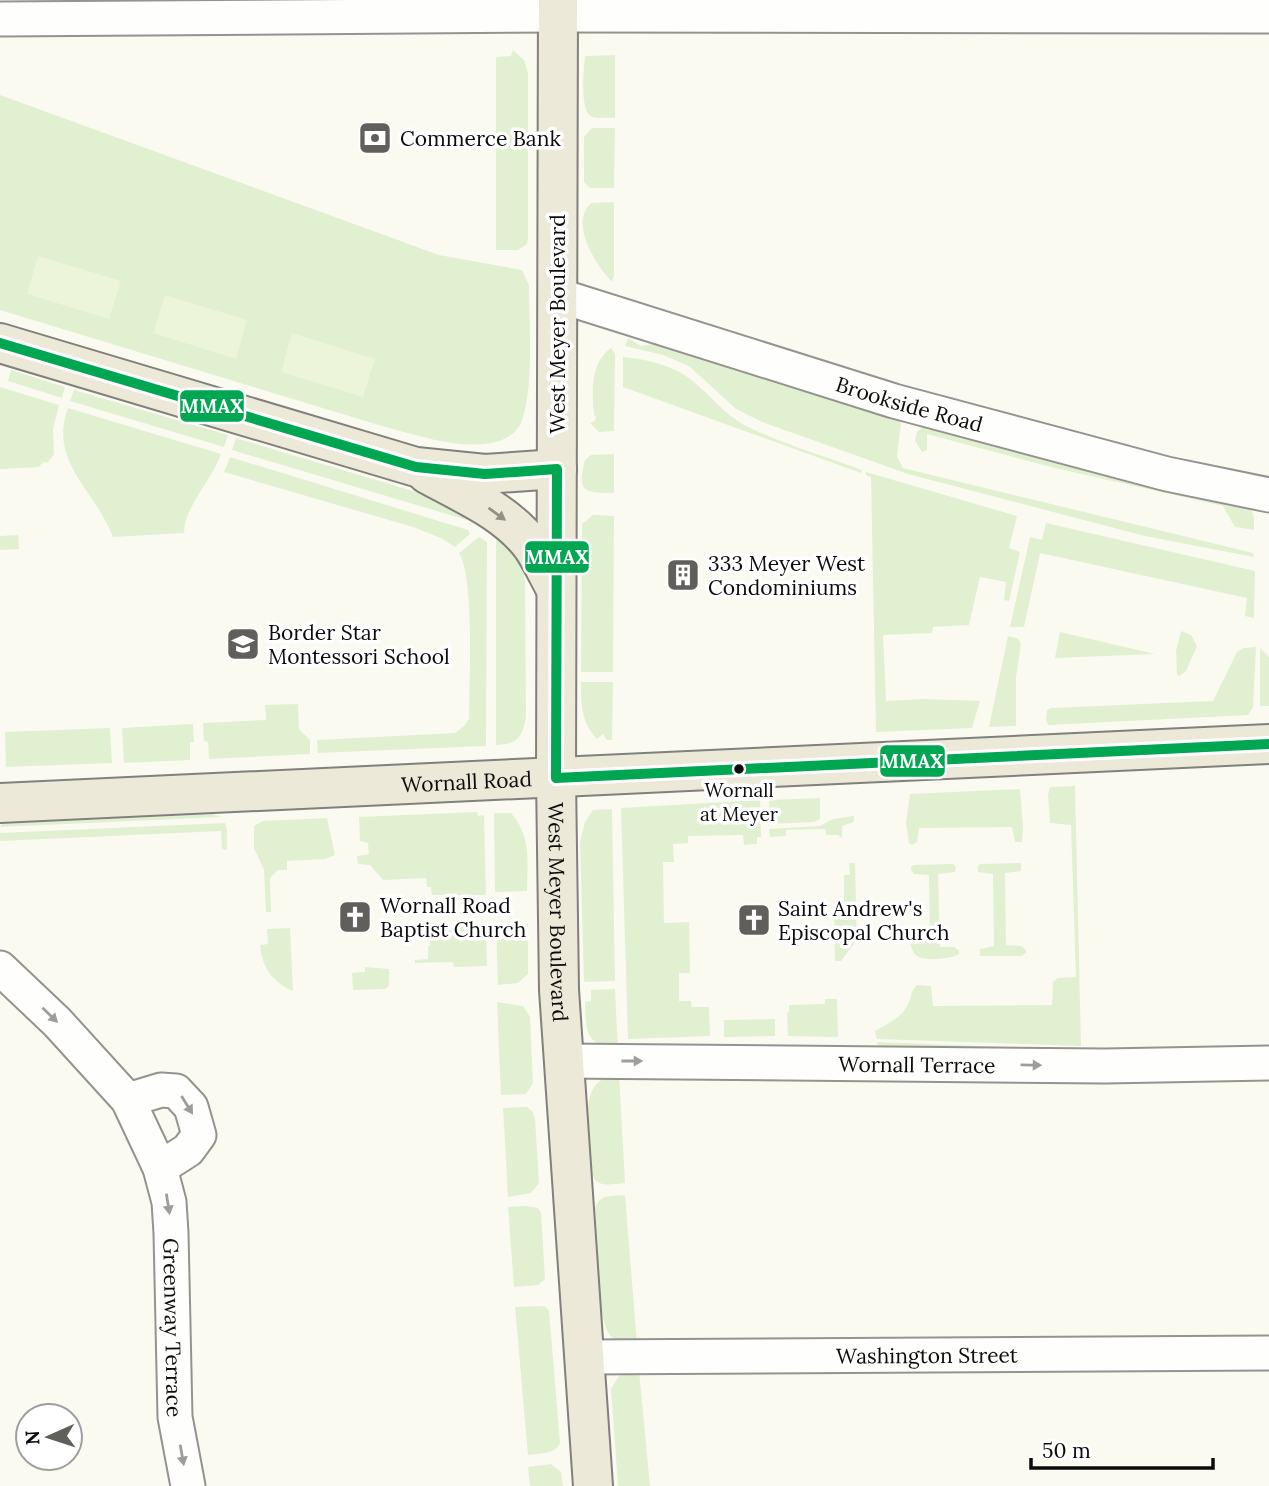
<svg xmlns="http://www.w3.org/2000/svg" width="1269" height="1486" viewBox="0 0 1269 1486" font-family="Lora,serif">
	<style>
		.green { fill: #e1f0d0 }
		.pitch { fill: #ecf4da }
		.lines { fill: none; stroke-linecap: round; stroke-linejoin: round }
		.minor-casing { stroke: #94938f; stroke-width: 37 }
		.major-casing { stroke: #81807c; stroke-width: 42 }
		.minor { stroke: #fefefd; stroke-width: 33 }
		.major { stroke: #ece9d8; stroke-width: 38 }
		.bus-1-casing { stroke: #fff; stroke-width: 16 }
		.bus-1 { stroke: #00a651; stroke-width: 10 }
		.oneway { fill: #929186 }
		.oneway2 { fill: #9d9d9d }
		.bus-dot { fill: #0c0c0c; stroke: #fff; stroke-width: 2.5 }
		.labels { text-anchor: middle; dominant-baseline: central; stroke-width: 7; stroke-linejoin: round; paint-order: stroke }
		.bus-label { font-size: 19px; fill: #0c0c0c; stroke: #fff }
		.poi-label { font-size: 21px; fill: #0c0c0c; stroke: #fff; text-anchor: start }
		.street-label { font-size: 21px; fill: #0c0c0c; stroke: #fff }
		.line-badge { stroke: #fff; stroke-width: 2.5 }
		.badge-label { font-size: 19px; text-anchor: middle; font-weight: bold; fill: #fff }
	</style>
	<rect width="100%" height="100%" fill="#fbfaf0"/>
	<path class="green" d="M513,50L524,60L528,73V238L527,244L518,250H496V57L511,56Z
		M615,55V118C608,117 598,119 592,117C579,112 584,68 585,56Z
		M0,95L439,255L522,270L529,285C529,322 534,387 522,420C520,428 512,436 504,439C470,454 417,435 382,426L0,310Z
		M592,128H615L614,188H590L584,182V137Z
		M614,202V276L612,282C596,265 569,224 591,203Z
		M628,338L641,346L665,342L897,417L901,423L897,456L903,468L1253,553L1254,557L1145,536L908,474L762,422L736,409L689,366L663,355L625,346Z
		M611,348L615,354L614,431L599,432L590,423L595,421L596,417L594,415C592,393 590,363 611,348Z
		M623,357C645,359 672,365 689,378C709,393 723,414 746,426C783,444 823,456 862,470L861,473L623,387Z
		M11,370L65,387L62,398L8,381Z
		M0,387L59,405L53,429L54,454L48,462H43L39,467L0,469Z
		M74,390L228,435L224,447L70,401Z
		M68,408L221,454C212,480 184,507 184,533L113,537C95,490 48,461 68,408Z
		M922,427L1048,460L1250,507L1254,517V530L1235,527L1223,506L1055,468L927,434V450L922,452L915,441L917,432Z
		M236,438L450,502L487,526L232,450Z
		M614,454V493C585,493 576,492 585,460L591,455Z
		M230,457L468,530L470,534L455,547L441,538L413,527L224,472Z
		M866,472L1017,516L1009,548L1020,552L1009,601L1004,600L1006,582L980,577L969,625L933,627L932,633L883,635L886,701L925,699L980,701L972,728L876,732L871,477L866,475Z
		M593,515L614,516L613,672H581L582,524Z
		M1046,523L1255,571L1254,618L1245,616L1247,598L1040,553L1024,627H1010L1030,537L1042,540Z
		M501,528L522,565L525,581L526,717C522,739 517,744 496,745V537Z
		M18,535L19,549L0,550V536Z
		M479,537L487,542L486,746L318,753L317,740L455,733L464,726L469,719C469,682 475,580 459,553Z
		M1181,631L1191,635L1197,646L1186,671L1179,676L1177,674L1176,651Z
		M1060,632L1155,654L1055,658Z
		M1008,636L1017,638L1021,643L1016,677V726L989,727Z
		M1256,647L1253,707L1248,715L1048,725L1046,720L1047,710L1051,708L1213,701L1237,652L1244,648Z
		M1260,648L1269,657V706H1260Z
		M581,682H613L612,740H607L603,734L597,739C581,723 581,703 581,682Z
		M298,704L299,729L310,740V754L209,759L208,742L204,741L203,723L266,720L265,705Z
		M193,724L194,742H190V760L124,763L122,728Z
		M110,728L112,763L6,767L5,732Z
		M1075,786L1081,1046L877,1039L875,1031C887,1024 900,1019 907,1006C912,998 910,991 917,985L931,986L933,1006L1052,1005L1053,982L1058,978L1076,977L1071,825L1050,823L1048,795L1050,787Z
		M1020,789L1023,827L1022,842H1015L1012,827L919,828L917,842L912,845L909,843L906,823L910,794Z
		M820,798V819L814,822L770,824L769,800Z
		M760,800L761,837H757V844L744,845L743,835L688,836V843L673,844L674,862H663L664,923L689,922L690,973H679V1001H691L692,1007H709L710,1036L628,1039L621,808Z
		M612,809L615,981L584,982L580,841L585,822L593,810Z
		M477,812L478,816L484,815L486,895H432L431,887H427L426,878L383,880L370,865L358,864L357,856L369,854L368,843L360,841L359,817Z
		M494,813H511C532,837 527,861 527,891L495,892Z
		M213,814L221,817L0,827L2,824Z
		M854,816V822L842,826V838L838,835H826L825,829L786,830V836L770,837L769,829L820,826L833,819Z
		M327,818L335,855L325,859L287,861V870H278L270,878L271,912H266L264,870L254,848V826L263,821Z
		M225,823L227,830V850L222,849L221,831L0,841V833Z
		M849,863H855L857,940L841,961H835L834,917L844,916V875H850Z
		M1021,863V871L1005,873L1006,945L1021,946L1026,950V953L1021,956H980V949L994,946L993,874L978,872V866L980,864Z
		M953,864L956,867L955,872L938,874L940,947H954L959,951V954C951,959 928,961 919,957C913,954 912,949 910,943L912,941L930,939L929,875L914,874L911,870V867L914,865Z
		M528,924V974L518,983L498,985L496,926Z
		M486,926L487,966L454,967L453,962L415,963V960L428,959V946H430V938H434V931L443,930V928Z
		M290,928L293,991C272,982 262,967 260,945L268,944L267,929Z
		M365,967L389,969V986L385,989L353,990L352,973L365,972Z
		M615,989L618,1051C585,1043 586,1033 585,1002L591,1001V990Z
		M825,999H837L838,1037L788,1036L787,1013L789,1012V1005L825,1004Z
		M497,1002L523,1006L530,1017L533,1083L526,1094L501,1095Z
		M775,1019V1036L724,1037V1020Z
		M877,1042L1082,1050L879,1048Z
		M619,1074L625,1183C611,1184 596,1189 592,1173C591,1151 581,1104 595,1086C601,1078 610,1076 619,1074Z
		M527,1107L533,1112L535,1119L539,1183L531,1193L508,1197L503,1108Z
		M625,1195L637,1344C626,1343 614,1343 608,1332C597,1315 597,1232 595,1208C599,1194 613,1196 625,1195Z
		M525,1206L538,1208L541,1213L545,1279L538,1285L514,1287L508,1207Z
		M544,1306L549,1310L560,1443C555,1455 539,1453 528,1455L515,1307Z
		M639,1370L650,1486H618L611,1389L619,1376Z
		M551,1464L561,1472L563,1486H530L528,1467Z"/>
	<path class="pitch" d="M38,256L121,281L109,319L27,294Z
		M165,295L247,320L236,359L153,333Z
		M292,333L375,359L363,397L281,372Z"/>
	<g class="lines">
		<defs>
			<g id="minor">
				<path d="M0,19L558,15L1269,16"/>
				<path id="s1" d="M557,295L894,401L1167,474L1269,495"/>
				<path id="s2" d="M0,968L57,1022L128,1100L160,1168L169,1202L171,1233L175,1417L188,1486"/>
				<path id="s3" d="M563,1061L1105,1066L1269,1063"/>
				<path d="M128,1100L161,1090L176,1091L191,1107L199,1135L188,1150L160,1168"/>
				<path id="s4" d="M584,1357L1269,1353"/>
			</g>
			<g id="major">
				<path id="s5" d="M558,0L556,778L559,990L593,1486"/>
				<path d="M0,343L416,467L485,474L557,469"/>
				<path d="M427,474C463,494 506,511 532,546C541,559 548,575 556,589"/>
				<path id="s6" d="M0,803L1269,744"/>
			</g>
		</defs>
		<use href="#minor" class="minor-casing"/>
		<use href="#major" class="major-casing"/>
		<use href="#minor" class="minor"/>
		<use href="#major" class="major"/>
		<defs>
			<path id="bus-1" d="M0,343L416,467L485,474L557,469L556,778
				M556,778L1269,744"/>
		</defs>
		<use href="#bus-1" class="bus-1-casing"/>
		<use href="#bus-1" class="bus-1"/>
	</g>
	<defs><path id="oneway-solid" d="M-6-.8H1V-3.2L6.5 0L1 3.2V.8H-6Z" transform="scale(1.75)"/></defs>
	<use class="oneway" href="#oneway-solid" transform="translate(497 514) rotate(36)"/>
	<g class="oneway2">
		<use href="#oneway-solid" transform="translate(50 1015) rotate(44)"/>
		<use href="#oneway-solid" transform="translate(632 1061)"/>
		<use href="#oneway-solid" transform="translate(1031 1065) rotate(1)"/>
		<use href="#oneway-solid" transform="translate(187 1105) rotate(58)"/>
		<use href="#oneway-solid" transform="translate(168 1204) rotate(81)"/>
		<use href="#oneway-solid" transform="translate(182 1455) rotate(80)"/>
	</g>
	<defs>
		<symbol id="bank-square" viewBox="-11 -11 22 22"><rect x="-9" y="-9" width="18" height="18" rx="4" fill="#605f5c" stroke="#fff"/><path d="M-6-4H6V4H-6ZM0-2.3a2.3 2.3 0 1 0 0 4.6a2.3 2.3 0 1 0 0-4.6Z" fill="#fff"/></symbol>
		<symbol id="building-square" viewBox="-11 -11 22 22"><rect x="-9" y="-9" width="18" height="18" rx="4" fill="#605f5c" stroke="#fff"/><path d="M-4-6H4V6H1V3H-1V6H-4ZM-2.5-4.3h1.7v1.8h-1.7ZM.8-4.3h1.7v1.8H.8ZM-2.5-1h1.7V.8h-1.7ZM.8-1h1.7V.8H.8Z" fill="#fff"/></symbol>
		<symbol id="school-square" viewBox="-11 -11 22 22"><rect x="-9" y="-9" width="18" height="18" rx="4" fill="#605f5c" stroke="#fff"/><path d="M0-5L7-2L0 1L-7-2ZM-4 1L0 2.5L4 1V4Q0 6-4 4Z" fill="#fff"/></symbol>
		<symbol id="church-square" viewBox="-11 -11 22 22"><rect x="-9" y="-9" width="18" height="18" rx="4" fill="#605f5c" stroke="#fff"/><path d="M-1.2-6h2.4v3.5h3.3v2.4h-3.3V6h-2.4V-.1h-3.3v-2.4h3.3Z" fill="#fff"/></symbol>
	</defs>
	<g fill-rule="evenodd">
		<use href="#bank-square" x="356" y="119" width="38" height="38"/>
		<use href="#building-square" x="664" y="556" width="38" height="38"/>
		<use href="#school-square" x="224" y="625" width="38" height="38"/>
		<use href="#church-square" x="336" y="898" width="38" height="38"/>
		<use href="#church-square" x="735" y="901" width="38" height="38"/>
	</g>
	<circle class="bus-dot" cx="739" cy="769" r="6"/>
	<g class="labels">
		<g class="bus-label">
			<text x="739" y="790">Wornall<tspan x="739" dy="24">at Meyer</tspan></text>
		</g>
		<g class="poi-label">
			<text x="400" y="138">Commerce Bank</text>
			<text x="708" y="563">333 Meyer West<tspan x="708" dy="24">Condominiums</tspan></text>
			<text x="268" y="632">Border Star<tspan x="268" dy="24">Montessori School</tspan></text>
			<text x="380" y="905">Wornall Road<tspan x="380" dy="24">Baptist Church</tspan></text>
			<text x="778" y="908">Saint Andrew's<tspan x="778" dy="24">Episcopal Church</tspan></text>
		</g>
		<g class="street-label">
			<text transform="translate(557 324) rotate(-90)">West Meyer Boulevard</text>
			<text stroke="none"><textPath href="#s1" startOffset="369">Brookside Road</textPath></text>
			<text stroke="none"><textPath href="#s6" startOffset="467">Wornall Road</textPath></text>
			<text stroke="none"><textPath href="#s5" startOffset="912">West Meyer Boulevard</textPath></text>
			<text stroke="none"><textPath href="#s3" startOffset="354">Wornall Terrace</textPath></text>
			<text stroke="none"><textPath href="#s2" startOffset="420">Greenway Terrace</textPath></text>
			<text stroke="none"><textPath href="#s4" startOffset="343">Washington Street</textPath></text>
		</g>
	</g>
	<g class="line-badge">
		<rect x="179" y="389" width="66" height="34" rx="7" fill="#00a651"/>
		<rect x="524" y="540" width="66" height="34" rx="7" fill="#00a651"/>
		<rect x="879" y="744" width="67" height="34" rx="7" fill="#00a651"/>
	</g>
	<g class="badge-label">
		<text x="212" y="413">MMAX</text>
		<text x="557" y="564">MMAX</text>
		<text x="912" y="768">MMAX</text>
	</g>
	<g transform="translate(49 1437) rotate(267)"><circle r="33" fill="#ffffff" stroke="#9e9e9e" stroke-width="2"/>
	<path d="M0-5L12 26L0 18L-12 26Z" fill="#605f5c"/>
	<text y="-10" font-size="19" font-weight="bold" text-anchor="middle" fill="#0c0c0c">N</text>
	</g>
	<path d="M1031 1458v10h182v-10" fill="none" stroke="#0c0c0c" stroke-width="3.5"/>
	<text x="1042" y="1458" font-size="21" fill="#0c0c0c" stroke="#ffffff" stroke-width="5" paint-order="stroke">50 m</text>
</svg>
